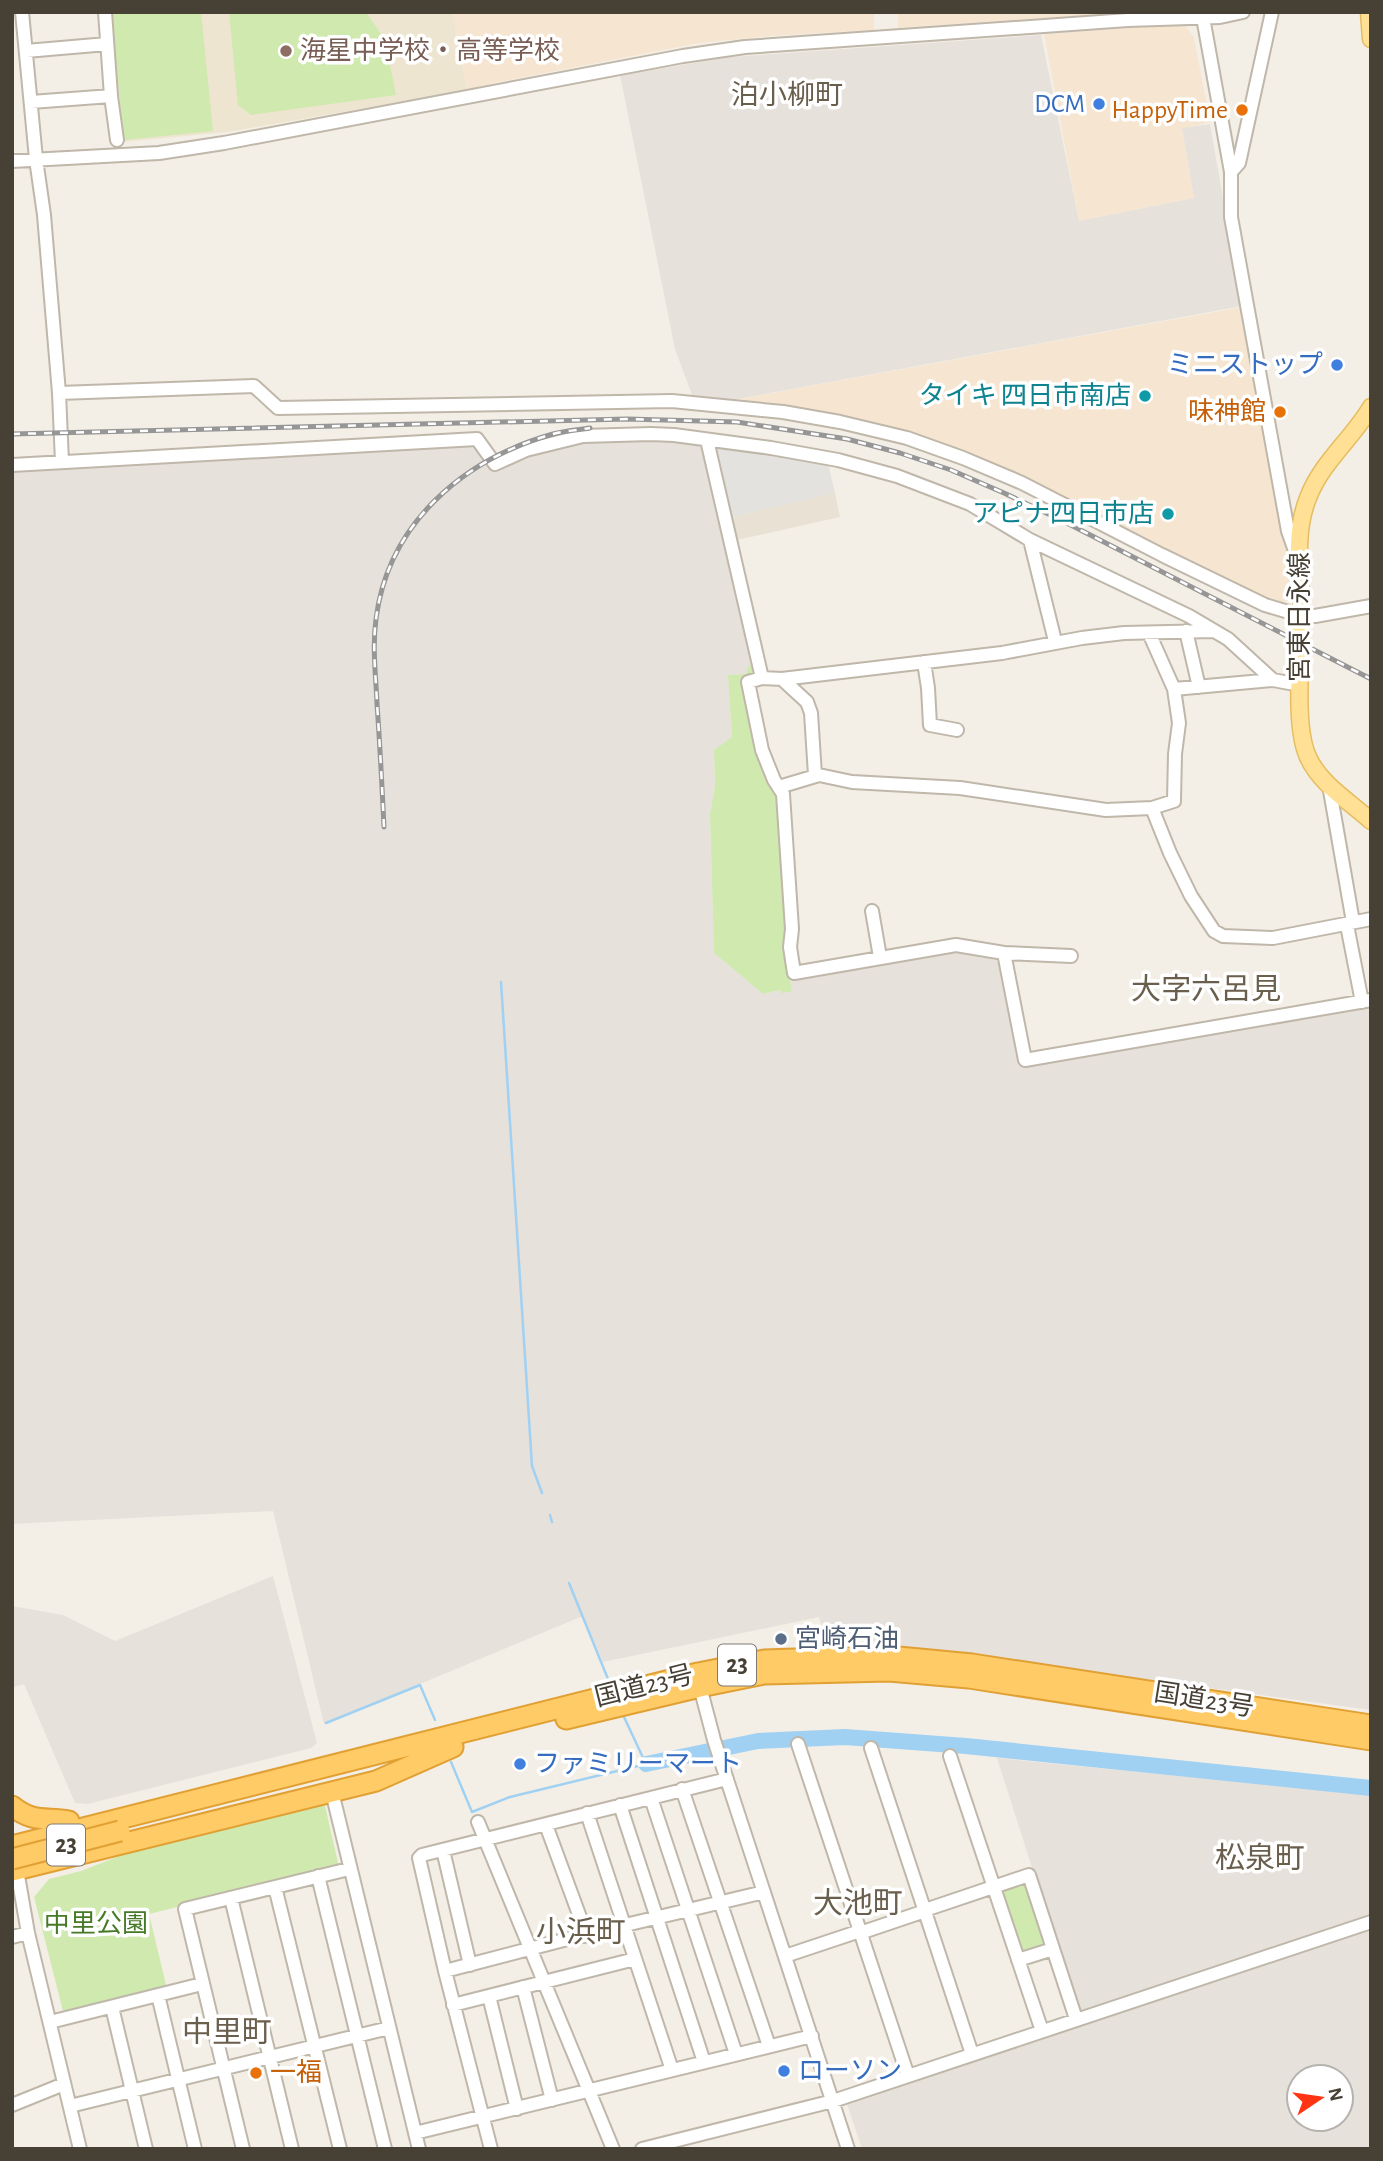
<svg xmlns="http://www.w3.org/2000/svg" width="1383" height="2161" viewBox="0 0 1383 2161" font-family="'Alegreya Sans','Noto Sans JP',sans-serif">
	<style>
		.residential { fill: #e8e1d4 }
		.commercial { fill: #f6e6d1 }
		.industrial { fill: #e6e1db; fill-rule: evenodd }
		.education { fill: #ede5d0 }
		.green { fill: #cfe9ae }
		.parking { fill: #e4e2de }
		.lines { fill: none; stroke-linecap: round; stroke-linejoin: round }
		.stream { stroke: #a1d1f2; stroke-width: 2.5 }
		.river { stroke: #a1d1f2; stroke-width: 16 }
		.minor-casing { stroke: #bfb7a9; stroke-width: 16 }
		.major-casing { stroke: #e6bd61; stroke-width: 19 }
		.highway-casing { stroke: #e1a033; stroke-width: 23 }
		.minor { stroke: #fff; stroke-width: 12 }
		.major { stroke: #ffe094; stroke-width: 16 }
		.highway { stroke: #ffcb66; stroke-width: 19 }
		.rail-casing { stroke: #969696; stroke-width: 5 }
		.rail { stroke: #fff; stroke-width: 2.5; stroke-dasharray: 8; stroke-linecap: butt }
		.highway-bridge-casing { stroke: #e1a033; stroke-width: 23; stroke-linecap: butt }
		.highway-bridge { stroke: #ffcb66; stroke-width: 19 }
		.education-dot { fill: #8d6e63; stroke: #fff; stroke-width: 2.5 }
		.shop-dot { fill: #3f7fe0; stroke: #fff; stroke-width: 2.5 }
		.food-dot { fill: #e8710a; stroke: #fff; stroke-width: 2.5 }
		.culture-dot { fill: #0f9aa8; stroke: #fff; stroke-width: 2.5 }
		.service-dot { fill: #5c6f8a; stroke: #fff; stroke-width: 2.5 }
		.labels { text-anchor: middle; dominant-baseline: central; stroke-width: 7; stroke-linejoin: round; paint-order: stroke }
		.shield { fill: #fff; stroke: #7e7972; stroke-width: 2 }
		.shield-label { font-size: 24px; font-weight: bold; fill: #474035 }
		.education-label { font-size: 26px; fill: #785e54; stroke: #fff; text-anchor: start }
		.shop-label { font-size: 26px; fill: #366cbe; stroke: #fff; text-anchor: end }
		.food-label { font-size: 26px; fill: #c56008; stroke: #fff; text-anchor: end }
		.culture-label { font-size: 26px; fill: #0d838f; stroke: #fff; text-anchor: end }
		.street-label { font-size: 26px; fill: #474035; stroke: #fff }
		.service-label { font-size: 26px; fill: #4e5e75; stroke: #fff; text-anchor: start }
		.park-label { font-size: 26px; fill: #477a27; stroke: #fff }
		.neighbourhood-label { font-size: 28px; fill: #6a5e4c; stroke: #fff }
		.quarter-label { font-size: 30px; fill: #6a5e4c; stroke: #fff }
	</style>
	<rect width="100%" height="100%" fill="#f4efe6"/>
	<path class="residential" d="M835,493L840,517L733,541L728,518Z"/>
	<path class="commercial" d="M452,12H874V30L771,36L699,43L494,83L467,90Z
		M898,12H1134L898,28Z
		M1184,24L1194,37L1210,122L1182,129L1194,198L1079,221L1044,34Z
		M1242,307L1296,598L1281,603L1260,600L960,453L739,404L734,400Z"/>
	<path class="industrial" d="M1041,35L1079,221L1194,198L1182,128L1210,124L1242,306L711,404L695,403L675,349L620,75L731,57Z
		M636,438L689,440L701,444L752,666H748L746,674L728,675L732,738L714,750L715,786L710,814L714,953L763,994L781,990L792,991L790,981L956,953L996,960L1001,964L1022,1065L1371,1005V1710L936,1651L826,1643L819,1617L603,1662L583,1616L324,1724L273,1511L12,1524V470L474,442L496,470L537,451L589,441Z
		M273,1576L317,1743L311,1748L88,1804L75,1803L24,1684L12,1688V1606L63,1615L115,1641Z
		M997,1758L1371,1795V2149H862L847,2104L1082,2024ZM1299,2077H1341V2119H1299Z"/>
	<path class="education" d="M109,12H452L467,90L228,132L122,142Z"/>
	<path class="green" d="M111,12H201L213,131L124,140Z
		M229,12H366L385,40L396,95L251,115L238,105Z
		M748,666H752L754,674L746,679L779,796L788,929L784,947L792,991L782,993L780,990L763,994L714,953L710,814L715,786L714,750L732,737L728,675L746,674Z
		M321,1804L325,1806L339,1867L149,1914L167,1989L64,2015L34,1897L49,1879L81,1871L122,1855Z
		M1025,1881L1047,1946L1021,1955L1000,1892L1001,1888Z"/>
	<path class="parking" d="M717,446L828,463L835,493L728,518L712,448Z"/>
	<g class="lines">
		<path class="stream" d="M501,982L532,1466L542,1493
			M550,1515L552,1522
			M569,1583L608,1679
			M326,1723L420,1685L435,1720
			M451,1762L472,1812L510,1797L646,1764L624,1717"/>
		<path class="river" d="M646,1764L758,1741L845,1737L966,1746L1371,1788"/>
		<defs>
			<path id="minor" d="M22,12L36,159L44,215L59,393L62,462
				M1202,12L1231,172V217L1288,531L1294,548L1300,550
				M26,51L107,44
				M111,96L117,140
				M31,102L111,96L105,12
				M12,161L159,153L224,143L683,56L745,47L1128,20L1220,17L1243,12
				M1231,172L1239,163L1272,12
				M59,393L254,386L278,408L672,401L783,412L840,422L907,438L963,458L1022,483L1162,555L1265,605L1302,616H1315L1371,606
				M707,440L762,678
				M12,465L477,439L495,464L526,450L583,436L651,434L674,435L771,448L838,460L897,476L970,504L1030,540L1189,616L1228,639L1273,680L1300,685
				M1030,540L1055,641
				M1186,631L1199,687
				M1214,631L1124,633L1082,638L1002,653L782,679L762,678L748,682L762,750L774,780L783,794L792,929L790,947L794,973L956,945L1004,953L1025,1060L1371,1000
				M924,662L928,688L930,725L957,730
				M782,679L807,702L811,713L815,775
				M1174,689L1273,680
				M1329,785L1353,922
				M779,787L819,775L852,782L960,788L1106,810L1152,808L1174,801L1175,754L1179,723L1174,689L1149,633
				M1152,808L1170,853L1191,896L1214,931L1223,936L1273,938L1371,919
				M872,911L880,957
				M1347,925L1362,1002
				M1004,953L1071,956
				M699,1683L714,1740L848,2149
				M798,1744L908,2076
				M871,1748L972,2054
				M950,1756L1042,2031
				M682,1789L769,2046
				M332,1792L419,2149
				M651,1798L736,2054
				M620,1805L704,2062
				M587,1813L672,2070
				M478,1822L613,2149
				M546,1825L584,1928V1936
				M443,1850L470,1965
				M17,1870L28,1933L80,2149
				M318,1876L385,2149
				M275,1887L340,2149
				M231,1898L292,2149
				M925,1910L1029,1875L1076,2019
				M860,1933L925,1911
				M12,1937L28,1933
				M785,1956L860,1931
				M1018,1960L1053,1949
				M445,1971L419,1858L422,1855L727,1779
				M523,1987L552,2100
				M158,1995L195,2149
				M489,1996L517,2109
				M453,2005L635,1959
				M112,2007L146,2149
				M50,2022L202,1984
				M12,2105L64,2084
				M70,2106L389,2028
				M415,2133L812,2036
				M243,2149L185,1909L349,1869
				M491,2149L445,1971L579,1936L764,1892
				M642,2149L833,2101L1371,1922"/>
			<path id="major" d="M1369,12L1371,39
				M1371,407C1352,439 1321,463 1308,498C1293,535 1301,576 1302,614C1302,652 1293,724 1308,757C1320,784 1349,801 1371,821"/>
			<path id="highway" d="M566,1719L700,1687L764,1674L889,1671L969,1678L1371,1740
				M12,1806C33,1823 45,1817 69,1821
				M12,1846L698,1673L764,1660L888,1656L972,1664L1371,1725
				M12,1871L376,1781L453,1747"/>
		</defs>
		<use href="#minor" class="minor-casing"/>
		<use href="#major" class="major-casing"/>
		<use href="#highway" class="highway-casing"/>
		<use href="#minor" class="minor"/>
		<use href="#major" class="major"/>
		<use href="#highway" class="highway"/>
		<defs>
			<path id="rail" d="M12,434L627,419L737,422L847,439L900,453L951,470L1004,493L1061,520L1371,679
				M384,827C382,786 380,745 377,704C376,676 372,648 376,619C388,523 464,459 553,434C565,431 578,430 590,428"/>
		</defs>
		<use href="#rail" class="rail-casing"/>
		<use href="#rail" class="rail"/>
		<defs>
			<path id="highway-bridge" d="M12,1859L120,1831"/>
		</defs>
		<use href="#highway-bridge" class="highway-bridge-casing"/>
		<use href="#highway-bridge" class="highway-bridge"/>
	</g>
	<circle class="education-dot" cx="286" cy="51" r="7"/>
	<g class="shop-dot">
		<circle cx="1099" cy="104" r="7"/>
		<circle cx="1337" cy="365" r="7"/>
		<circle cx="520" cy="1764" r="7"/>
		<circle cx="784" cy="2071" r="7"/>
	</g>
	<g class="food-dot">
		<circle cx="1242" cy="110" r="7"/>
		<circle cx="1280" cy="412" r="7"/>
		<circle cx="256" cy="2073" r="7"/>
	</g>
	<g class="culture-dot">
		<circle cx="1145" cy="396" r="7"/>
		<circle cx="1168" cy="514" r="7"/>
	</g>
	<circle class="service-dot" cx="781" cy="1639" r="7"/>
	<g class="labels">
		<g class="shield">
			<rect x="718" y="1644.5" width="38" height="41" rx="5"/>
			<rect x="47" y="1824.5" width="38" height="41" rx="5"/>
		</g>
		<g class="shield-label">
			<text x="737" y="1665">23</text>
			<text x="66" y="1845">23</text>
		</g>
		<g class="education-label">
			<text x="300" y="51">海星中学校・高等学校</text>
		</g>
		<g class="shop-label">
			<text x="1085" y="104">DCM</text>
			<text x="1323" y="365">ミニストップ</text>
			<text x="534" y="1764" text-anchor="start">ファミリーマート</text>
			<text x="798" y="2071" text-anchor="start">ローソン</text>
		</g>
		<g class="food-label">
			<text x="1228" y="110">HappyTime</text>
			<text x="1266" y="412">味神館</text>
			<text x="270" y="2073" text-anchor="start">一福</text>
		</g>
		<g class="culture-label">
			<text x="1131" y="396">タイキ 四日市南店</text>
			<text x="1154" y="514">アピナ四日市店</text>
		</g>
		<g class="street-label">
			<text transform="translate(1300 617) rotate(-90)">宮東日永線</text>
			<text transform="translate(644 1686) rotate(-14)">国道23号</text>
			<text transform="translate(1204 1700) rotate(9)">国道23号</text>
		</g>
		<g class="service-label">
			<text x="795" y="1639">宮崎石油</text>
		</g>
		<g class="park-label">
			<text x="96" y="1924">中里公園</text>
		</g>
		<g class="neighbourhood-label">
			<text x="787" y="96">泊小柳町</text>
		</g>
		<g class="quarter-label">
			<text x="1206" y="990">大字六呂見</text>
			<text x="1260" y="1859">松泉町</text>
			<text x="858" y="1904">大池町</text>
			<text x="581" y="1933">小浜町</text>
			<text x="227" y="2033">中里町</text>
		</g>
	</g>
	<rect width="1383" height="2161" fill="none" stroke="#474035" stroke-width="28"/>
	<g transform="translate(1320 2098) rotate(77)"><circle r="33" fill="#ffffff" stroke="#b5b3ae" stroke-width="2"/>
	<path d="M0-5L12 26L0 18L-12 26Z" fill="#ff3412"/>
	<text y="-10" font-size="19" font-weight="bold" text-anchor="middle" fill="#474035">N</text>
	</g>
</svg>
